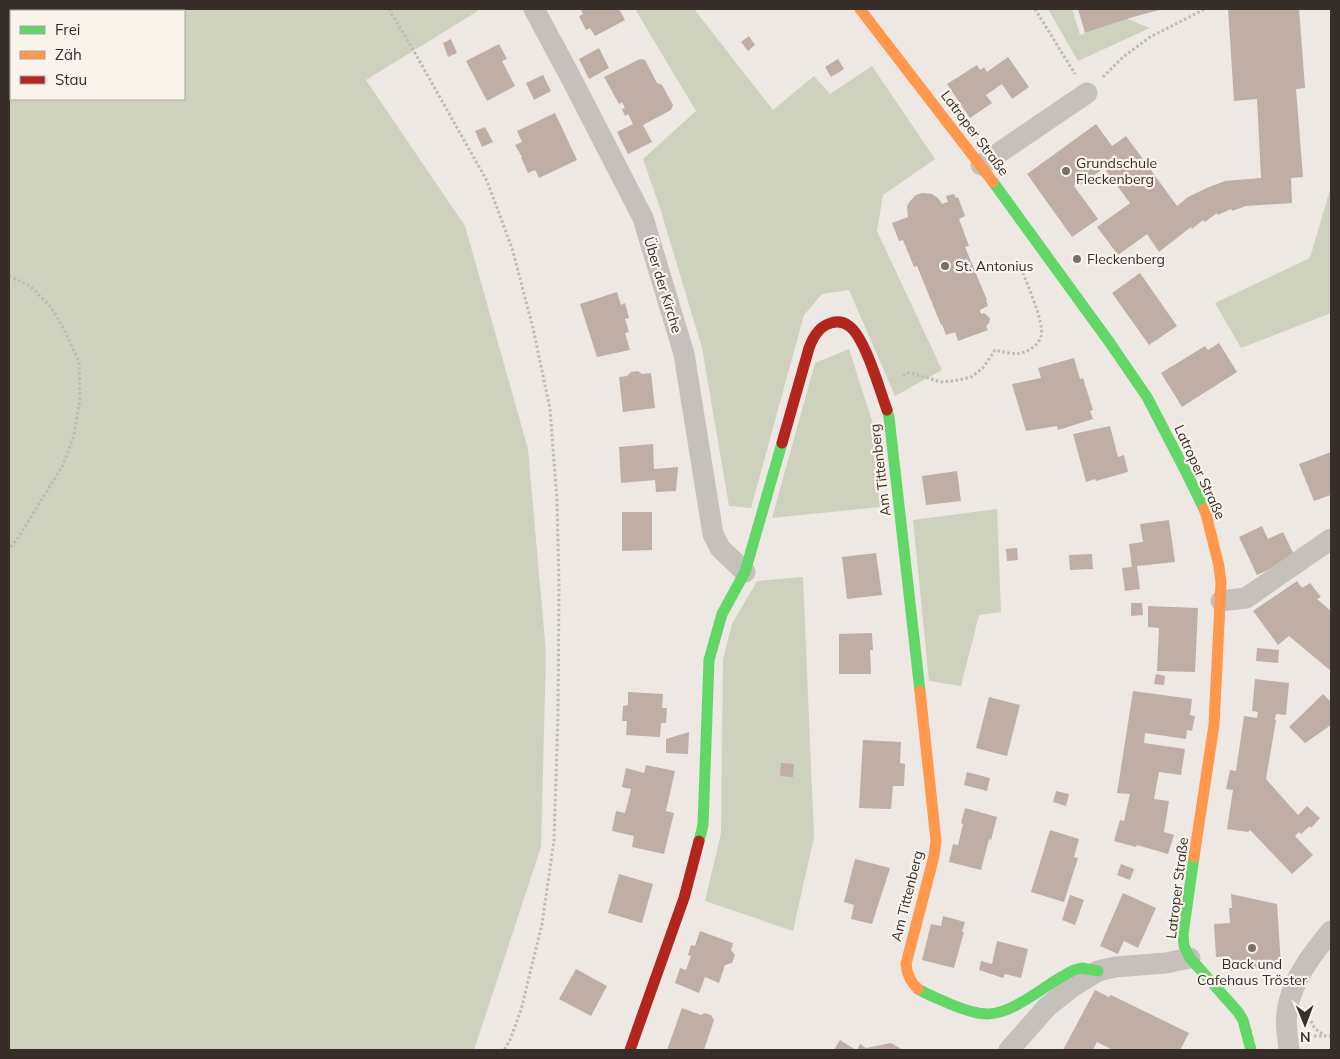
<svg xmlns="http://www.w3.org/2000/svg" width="1340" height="1059" viewBox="0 0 1340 1059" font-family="Mulish,sans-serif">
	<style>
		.green { fill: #ced1be; fill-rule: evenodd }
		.building { fill: #bfaea6 }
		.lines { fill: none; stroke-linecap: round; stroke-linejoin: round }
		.path { stroke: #bfb9b4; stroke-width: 3; stroke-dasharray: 2.5 2.5; stroke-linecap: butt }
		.street { stroke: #c6c0bb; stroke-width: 21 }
		.fast { stroke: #63d668; stroke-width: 11 }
		.slow { stroke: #ff974d; stroke-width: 11 }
		.jam { stroke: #b3261e; stroke-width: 11 }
		.poi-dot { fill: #776f6b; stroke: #f9f3eb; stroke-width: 2 }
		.labels { text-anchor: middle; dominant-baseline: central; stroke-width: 4.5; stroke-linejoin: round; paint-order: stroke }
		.street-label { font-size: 14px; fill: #372e2a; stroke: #f9f3eb }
		.poi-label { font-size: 14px; fill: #372e2a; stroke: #f9f3eb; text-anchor: start }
	</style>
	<rect width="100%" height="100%" fill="#ede8e3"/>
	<path class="green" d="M9,9H481L366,80L465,226L528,449L546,653L541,847L474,1050H9ZM11,11H184V99H11Z
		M635,9H694L773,110L814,76L830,94L872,66L935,159L883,195L877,231L942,370L895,396L849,290L822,294L804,315L751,508L729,506L702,348L660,208L643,159L696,111Z
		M1048,9H1072L1080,35L1127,19L1150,28L1078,61Z
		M1331,186V313L1241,348L1215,303L1310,258Z
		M849,349L874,427L880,507L772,518L815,363Z
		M997,509L1001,612L979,615L961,686L929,681L913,520Z
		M803,577L814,837L793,931L705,901L721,833L723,659L732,624L757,581Z"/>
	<path class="building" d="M580,9H619L625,20L595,36L590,28L586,30L579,16L583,14Z
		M1078,9H1163L1133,17L1085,33Z
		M1228,9H1299L1305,88L1296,89L1303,177L1291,178L1292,203L1246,206L1232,211L1231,209L1218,215L1217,213L1205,222L1203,220L1192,229L1191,227L1159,252L1147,234L1118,255L1097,227L1130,203L1104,168L1079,186L1076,183L1074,186L1098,219L1072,237L1027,174L1096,124L1112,146L1126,136L1177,206L1188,197L1209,187L1225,181L1261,178L1257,99L1234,101Z
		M749,36L755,45L748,51L741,42Z
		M451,39L457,53L448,57L443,43Z
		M499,44L507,59L502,61L515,86L487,101L466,61Z
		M599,48L609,68L589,79L579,59Z
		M1008,57L1029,87L1012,99L1002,84L986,95L992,103L970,118L947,84L977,65L980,70L984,67L987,72Z
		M640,59L645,60L657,83L662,85L673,105L671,110L643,125L652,142L628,154L617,132L633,124L628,114L625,116L622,109L625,108L622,102L619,104L604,77Z
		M838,59L844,69L831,77L825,67Z
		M543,75L551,91L534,100L526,83Z
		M555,113L577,160L539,178L535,170L528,173L521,157H522L515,145L522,142L517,131Z
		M485,127L493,142L482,147L475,131Z
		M922,193L932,194L938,198L942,204L948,202L946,196L954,194L956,198L958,197L965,216L959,219L969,246L965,247L987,300H986L988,306L980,310L981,314L984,313L990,318L989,323L986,326L988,330L958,341L955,332L946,335L942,324L941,325L917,266L914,267L903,240L899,241L892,223L908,217L907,206L910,201L916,195Z
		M1140,273L1177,326L1149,345L1112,293Z
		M617,292L621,305L625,303L629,318L625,319L629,332L625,333L630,350L597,357L580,304Z
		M1219,343L1237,372L1182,407L1161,373L1205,346L1208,350Z
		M1074,358L1080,379L1083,378L1093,410L1090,411L1093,419L1058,430L1057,426L1026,431L1012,384L1041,378L1038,368Z
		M638,371L642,374L651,373L655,408L623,412L619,377L627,376L631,372Z
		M1110,426L1118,457L1124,455L1128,472L1096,481L1095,479L1086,482L1073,434Z
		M653,444L654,469L678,467L676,491L656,492L655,480L621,483L619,447Z
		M1331,452V495L1314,501L1299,464Z
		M957,471L961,501L926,505L922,476Z
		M622,512H652V550L622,551Z
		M1169,520L1175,562L1137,566L1140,589L1125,591L1122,568L1132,567L1129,544L1143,542L1140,524Z
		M1262,526L1268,539L1283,532L1295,557L1257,575L1239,537Z
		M1017,548L1018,560L1007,561L1006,549Z
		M876,553L882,595L847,599L842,557Z
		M1092,554L1093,569L1070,570L1069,555Z
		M1297,581L1302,588L1310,583L1321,597L1317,599L1331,611V671L1289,636L1278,645L1253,611Z
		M1131,603H1142L1143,615L1131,616Z
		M1148,606L1198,608L1195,672L1157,671L1159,628L1148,627Z
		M872,633L873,650H870L871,674H839V634Z
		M1257,648L1279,650L1278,663L1256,661Z
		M1156,674L1165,676L1164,685L1154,684Z
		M1255,679L1289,683L1286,715L1276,714L1275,720H1276L1266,779L1298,815L1307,806L1320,818L1311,828L1310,826L1301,834L1299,832L1295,836L1313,855L1292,874L1250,830L1248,832L1227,829L1233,790L1226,789L1230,770L1236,771L1244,716L1257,718L1258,712L1252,711Z
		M1133,691L1192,699L1190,715L1195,716L1192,731L1187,730L1186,739L1145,733L1144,743L1185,749L1181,775L1159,772L1154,799L1169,801L1164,832L1174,835L1168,854L1137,845L1136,847L1114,841L1120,820L1124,821L1130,794L1117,793Z
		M628,692L663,694L662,708H667L666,723H661L660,737L626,735L627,721H622L623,706L628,705Z
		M1323,694L1331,702V725L1305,743L1289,727Z
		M989,697L1020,705L1007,756L976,748Z
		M689,732L688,754L666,753V739Z
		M863,740L901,742L900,763L905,764L904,786H893L891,809L859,808Z
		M781,763L794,764L793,777L780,776Z
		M646,765L675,771L666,811L674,813L664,854L632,847L634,836L612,831L616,811L625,813L631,789L622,787L626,768L644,773Z
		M967,772L990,778L987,791L964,785Z
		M1056,791L1069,794L1066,806L1053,802Z
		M965,808L997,817L991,840L989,839L981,870L949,862L953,844L958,845L963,824L961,823Z
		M1050,830L1079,839L1074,857L1078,858L1064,902L1031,892Z
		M855,859L890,868L872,924L851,919L854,905L844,902Z
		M1121,864L1134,869L1130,880L1117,875Z
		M619,874L653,884L642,923L608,913Z
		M1123,893L1156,908L1138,948L1124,941L1118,954L1100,946Z
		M1231,894L1277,904L1281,966L1231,971L1229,956L1216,957L1214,924L1230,923L1229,908H1232Z
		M1070,895L1084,900L1075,925L1062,920Z
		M943,916L965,922L962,932H964L954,968L922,960L931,924L941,926Z
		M700,931L733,943L731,950L735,955L732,963L725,965L719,983L705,977L699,993L675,983L680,968L686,970L691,956L688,955L691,945L695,946Z
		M997,941L1028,949L1021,978L1005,974L1003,978L979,970L981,961L992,964Z
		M576,969L607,986L591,1016L559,999Z
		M1095,990L1109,997L1111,995L1189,1033L1180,1050H1113L1097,1042L1093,1050H1063Z
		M682,1008L701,1015L705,1013L711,1015L714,1020L704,1050H667Z
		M840,1040L856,1050H834Z
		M891,1043L903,1050H857L860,1044L866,1048Z"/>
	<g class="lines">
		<path class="path" d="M389,9L415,53L487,181L512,248L533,328L550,409L557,501L559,585L558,715L554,840L542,924L521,1010L510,1040L504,1050
			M1035,9L1075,74
			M1103,77L1123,57L1150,37L1205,9
			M9,276L30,286L51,307L66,333L79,362L80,399L74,435L63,465L18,538L9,549
			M903,376L907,373H911L941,382L959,380L971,377L983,368L995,350C1008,353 1020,357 1032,348C1036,345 1040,341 1041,336C1045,323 1027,285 1022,270L1023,268
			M1311,1021C1313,1028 1319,1032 1326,1036
			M1309,1036H1331"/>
		<path class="street" d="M534,9L570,76L643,218L684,354L713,534L720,548L745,572
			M981,165L1087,93
			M1221,601L1246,598L1331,539
			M1009,1050L1047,1007L1072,987L1098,971L1115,967L1166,963L1190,958
			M1289,1050C1288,1038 1285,1024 1287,1012C1291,981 1312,954 1331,931"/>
		<path class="fast" d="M993,182L1110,343L1147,397L1188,476L1204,509
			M887,410L889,417L920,691
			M699,841L703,825L709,660L722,614L745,572L782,443
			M1194,857L1183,934L1184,946L1190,958L1238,1012L1243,1020L1251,1050
			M918,989C928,995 939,999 950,1004C962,1009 975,1014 988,1014C1016,1013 1048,982 1074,970L1082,968L1098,971"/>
		<path class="slow" d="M860,9L993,182
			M1194,857L1214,725L1221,583L1219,566L1206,514L1204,509
			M918,989C910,982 907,974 906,964L934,856L936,841L920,691"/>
		<path class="jam" d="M782,443L809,348C813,337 819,326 831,323C837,321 844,322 849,326C865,337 880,391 887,410
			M630,1050L684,898L699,841"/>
	</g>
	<g class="poi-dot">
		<circle cx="1066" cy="171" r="5"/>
		<circle cx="1077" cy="259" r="5"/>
		<circle cx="945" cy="266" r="5"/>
		<circle cx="1252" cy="948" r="5"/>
	</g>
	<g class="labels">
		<g class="street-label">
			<text transform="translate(975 133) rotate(53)">Latroper Straße</text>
			<text transform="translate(663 285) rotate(73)">Über der Kirche</text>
			<text transform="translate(880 470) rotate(-97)">Am Tittenberg</text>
			<text transform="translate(1200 472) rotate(65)">Latroper Straße</text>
			<text transform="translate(1177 888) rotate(-83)">Latroper Straße</text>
			<text transform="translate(907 896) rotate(-76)">Am Tittenberg</text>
		</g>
		<g class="poi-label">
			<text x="1076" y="163">Grundschule<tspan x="1076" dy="16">Fleckenberg</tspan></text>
			<text x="1087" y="259">Fleckenberg</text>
			<text x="955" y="266">St. Antonius</text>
			<text x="1252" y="964" text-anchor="middle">Back und<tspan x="1252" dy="16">Cafehaus Tröster</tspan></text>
		</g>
	</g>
	<rect width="1340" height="1059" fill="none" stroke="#372e2a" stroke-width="20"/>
	<rect x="10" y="10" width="175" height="90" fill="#f9f3eb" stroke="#aba49e"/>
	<rect x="20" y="26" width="25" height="8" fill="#63d668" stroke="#aba49e"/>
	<text x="55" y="35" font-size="15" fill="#372e2a">Frei</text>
	<rect x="20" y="51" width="25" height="8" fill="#ff974d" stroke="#aba49e"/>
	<text x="55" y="60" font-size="15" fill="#372e2a">Zäh</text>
	<rect x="20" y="76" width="25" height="8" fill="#b3261e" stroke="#aba49e"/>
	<text x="55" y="85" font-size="15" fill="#372e2a">Stau</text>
	<g transform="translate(1305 1024) rotate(179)" stroke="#f9f3eb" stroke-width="4" paint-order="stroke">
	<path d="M0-4L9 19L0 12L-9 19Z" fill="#372e2a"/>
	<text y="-8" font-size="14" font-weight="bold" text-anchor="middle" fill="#372e2a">N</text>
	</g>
</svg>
